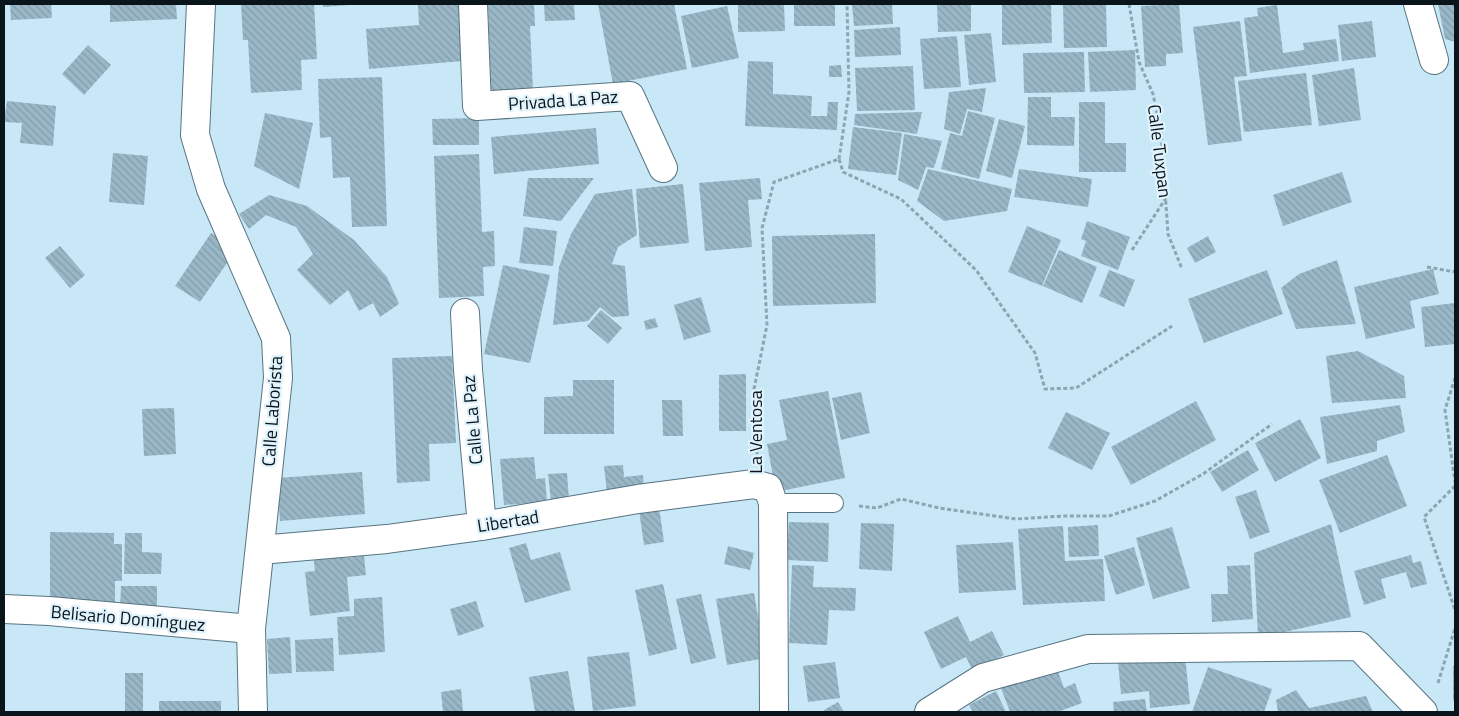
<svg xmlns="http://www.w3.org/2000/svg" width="1459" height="716" viewBox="0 0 1459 716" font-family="'Titillium Web',sans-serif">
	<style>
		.building { fill: url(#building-back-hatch) }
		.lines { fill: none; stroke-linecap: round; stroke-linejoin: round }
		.lane-casing { stroke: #587482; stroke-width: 20 }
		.street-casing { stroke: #587482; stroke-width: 30 }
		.path { stroke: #8ba5b1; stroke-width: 3; stroke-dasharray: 4 2.5; stroke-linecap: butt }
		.lane { stroke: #fff; stroke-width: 18 }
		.street { stroke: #fff; stroke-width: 28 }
		.labels { text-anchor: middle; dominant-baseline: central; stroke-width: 4.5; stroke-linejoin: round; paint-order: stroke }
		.street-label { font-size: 18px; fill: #0a151b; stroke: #e0f3fc }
	</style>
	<defs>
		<pattern id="building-back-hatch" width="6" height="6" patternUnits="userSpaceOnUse" patternTransform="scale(1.25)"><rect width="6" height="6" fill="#99b7c6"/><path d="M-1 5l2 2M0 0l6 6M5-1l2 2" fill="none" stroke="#829caa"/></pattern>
	</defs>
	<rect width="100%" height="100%" fill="#c8e8f7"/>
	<path class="building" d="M10,4H51L52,18L11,20Z
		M110,4H176L177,19L110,22Z
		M241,4H314L317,59L301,60L302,90L251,93L248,40H243Z
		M323,4H349V5L323,7Z
		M418,4H469L474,60L369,69L366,29L419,25Z
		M488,4H534L535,26H530L533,91L491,92Z
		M544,4H574L575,20L545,21Z
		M598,4H674L687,69L613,84Z
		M738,4H784L785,31L738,32Z
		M794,4H835V26H794Z
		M852,4H892L893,24L854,26Z
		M937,4H971V31L938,32Z
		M1002,4H1051L1052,43L1002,45Z
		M1063,4H1106L1107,47L1064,48Z
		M1179,4L1183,53L1166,54V66L1145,67L1141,6Z
		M1438,4H1455V42L1445,39Z
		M1277,5L1283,53L1304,50L1303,43L1336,39L1339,61L1250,73L1244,18L1258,16L1257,8Z
		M727,6L739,58L692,68L681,16Z
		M1240,21L1247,76L1234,77L1242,141L1208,145L1193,27Z
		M1372,21L1376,57L1342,61L1338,25Z
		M900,27L901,55L855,57L854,30Z
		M991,33L996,82L969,85L964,35Z
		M957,36L961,87L924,89L920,39Z
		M88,45L111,65L84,95L62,74Z
		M1135,50L1136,90L1090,92L1088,52Z
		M1084,52L1085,92L1024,93L1023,53Z
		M748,61L773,62V94L812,96L811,116H827L828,102H838L837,130L745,126Z
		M841,65L842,77H829V66Z
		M913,66L915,110L857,111L855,68Z
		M1354,68L1361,120L1319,126L1312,75Z
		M1306,73L1312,125L1244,132L1238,81Z
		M382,77L387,226L352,227L350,177L333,178L331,137L320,138L318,79Z
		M986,88L982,112L967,109L960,134L944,129L949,92Z
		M1028,97H1051V117H1075L1074,146L1027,145Z
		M7,101L56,106L53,146L20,143L22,123L4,122Z
		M1079,102H1105V143H1126V172H1079Z
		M968,111L995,118L979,179L941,169L950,133L962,136Z
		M922,112L917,134L854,125L855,114Z
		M265,113L313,123L299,189L254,166Z
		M479,118V145H433L432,119Z
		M999,119L1025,126L1012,178L986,171Z
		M853,127L902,133L896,175L848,169Z
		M596,128L599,164L494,174L491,137Z
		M904,134L942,141L934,168L926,167L918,190L898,180Z
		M113,153L148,156L144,205L109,202Z
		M479,154L482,232L494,231L495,266L483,267L484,296L439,298L434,156Z
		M928,169L1012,189L1007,211L944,221L917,201Z
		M1019,169L1092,179L1088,207L1014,197Z
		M1342,172L1352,202L1283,226L1273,195Z
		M528,178H594L561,221L523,216Z
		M760,178L762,199L748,200L752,247L705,251L699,183Z
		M683,184L689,243L640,248L636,189Z
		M632,189L637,235L618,247L612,264L625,266L629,316L612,317L600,307L588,321L553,325L559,267L571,234L595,194Z
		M269,195L307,206L354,240L387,277L399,304L380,317L373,303L359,311L348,290L330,305L297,270L313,254L296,227L266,215L249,229L239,214Z
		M1087,221L1130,237L1118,270L1081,256L1086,241L1081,239Z
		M1027,226L1061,240L1042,286L1008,272Z
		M524,227L557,231L553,266L519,263Z
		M211,233L236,250L200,302L175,286Z
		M875,234L876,303L773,306L772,236Z
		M1208,236L1216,252L1195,263L1187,248Z
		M60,246L85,275L70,288L45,258Z
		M1059,250L1097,267L1082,303L1043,286Z
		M1337,260L1356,324L1296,329L1281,288L1299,274Z
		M503,265L550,275L530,363L484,354Z
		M1433,269L1439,294L1410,301L1415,328L1366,339L1354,287Z
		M1109,270L1135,280L1124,307L1099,296Z
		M1267,270L1283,314L1204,343L1188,299Z
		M701,297L711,332L684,340L674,305Z
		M1455,303V344L1425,347L1421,307Z
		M601,310L622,328L608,344L587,326Z
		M655,318L658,327L646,330L644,321Z
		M1358,351L1404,376L1406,398L1332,403L1326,356Z
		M452,356L456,443L429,444L430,481L397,483L392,358Z
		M746,374V431H719V375Z
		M573,380H614V434H544V397L573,396Z
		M828,391L845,478L776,492L767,444L787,440L779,400Z
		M861,392L870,433L841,440L832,398Z
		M662,400H682L683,436H663Z
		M1196,401L1216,440L1131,485L1111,447Z
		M1400,405L1405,432L1377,441V451L1327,464L1320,417Z
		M174,408L176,454L144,456L142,409Z
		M1066,412L1110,433L1092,470L1048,448Z
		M1300,419L1321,458L1275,482L1255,443Z
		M1248,450L1259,470L1222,492L1210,472Z
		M1387,455L1407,506L1340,533L1319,480Z
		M534,457L536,479L545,478L547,502L504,505L500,459Z
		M623,465L624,477L643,475L644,490L607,493L604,466Z
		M362,472L365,514L280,521L277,478Z
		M567,473L569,500L551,501L548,474Z
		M1256,490L1270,532L1250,539L1235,497Z
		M659,507L664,542L644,545L639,510Z
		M789,522L829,523L828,562L787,560Z
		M861,523L894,524L892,571L859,569Z
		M1331,524L1351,617L1258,638L1254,553Z
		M1098,525L1099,556L1069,557L1068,527Z
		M1063,526L1065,561L1103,559L1105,601L1023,605L1018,529Z
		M1172,527L1190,588L1153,599L1136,538Z
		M50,532L114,533V544H122V581H115V602H50Z
		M125,533H142V552L162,553L161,574H124Z
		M1013,542L1016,590L959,593L956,545Z
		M526,543L531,560L560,552L571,590L525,603L509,548Z
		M728,546L754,553L750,570L724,564Z
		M1134,547L1145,585L1116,595L1104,556Z
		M344,548L345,558L364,556L366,575L347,577L350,611L310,616L305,572L315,571L313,552Z
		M1411,555L1413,563L1421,561L1427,584L1411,588L1406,572L1381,579L1386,598L1364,605L1354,571Z
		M792,565L814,566L813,587L856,588L855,611L829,610L827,645L789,643Z
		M1250,565L1253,619L1212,622L1211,594H1228L1227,566Z
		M663,584L677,649L649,656L635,590Z
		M121,586H157V610H120Z
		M754,593L765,658L727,665L716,599Z
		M701,594L716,658L691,664L676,599Z
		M382,597L385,652L339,655L337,617L354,616V599Z
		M476,601L484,627L458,636L450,609Z
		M958,616L970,642L992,631L1004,655L973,671L966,657L941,669L924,632Z
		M290,637L292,673L269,674L267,639Z
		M333,638L334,671L296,672L295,640Z
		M629,652L636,706L593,711L587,657Z
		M1185,656L1190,704L1150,708L1149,691L1121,694L1118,663Z
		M1054,661L1064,688L1075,683L1082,703L1058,712H1010L999,683Z
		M835,662L840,698L808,702L803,666Z
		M1453,666H1455V701L1453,700Z
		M1208,667L1272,689L1264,712H1192Z
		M568,671L575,712H535L529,677Z
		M125,673H143V712H125Z
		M461,689L463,712H443L441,692Z
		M1296,690L1309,708L1366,696L1373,712H1278L1276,700Z
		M996,691L1006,712H989L988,711L973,712L969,705Z
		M1145,699L1147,712H1114L1113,702Z
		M159,701H221V712H159Z
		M838,702L844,712H825L824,710Z"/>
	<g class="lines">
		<defs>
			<path id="lane" d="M773,503H834"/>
			<path id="street" d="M201,4L195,135L211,189L276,338L278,378L251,629L253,712
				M473,4L477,106L630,96L663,168
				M1418,4L1434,60
				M465,313L468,370L482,526
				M260,550L387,539L482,526L638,499L754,484L768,488L773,503L774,712
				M4,609L49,611L251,629
				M929,712L983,678L1088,649L1359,646L1423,712"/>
		</defs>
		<use href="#lane" class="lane-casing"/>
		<use href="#street" class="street-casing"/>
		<path class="path" d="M1129,4L1139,62L1153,94L1161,132L1168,234L1182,269
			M839,159L849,92L847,4
			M1132,250L1166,198
			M1427,267L1455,272
			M1455,378L1445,410L1455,482
			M757,454L753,394L767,325L762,228L774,182L839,159L843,172L901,199L976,270L1035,353L1045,389L1076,388L1172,326
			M1455,486L1424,517L1455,610
			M859,506L877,508L901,499L939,508L1016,519L1063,516H1109L1155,501L1203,474L1272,424
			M1438,683L1455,628"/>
		<use href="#lane" class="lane"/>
		<use href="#street" class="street"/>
	</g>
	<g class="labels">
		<g class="street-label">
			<text transform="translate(563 100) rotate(-4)">Privada La Paz</text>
			<text transform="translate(1160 151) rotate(83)">Calle Tuxpan</text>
			<text transform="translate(272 411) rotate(-86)">Calle Laborista</text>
			<text transform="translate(472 420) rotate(-95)">Calle La Paz</text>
			<text transform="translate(755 432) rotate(-90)">La Ventosa</text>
			<text transform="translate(508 521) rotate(-9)">Libertad</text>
			<text transform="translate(128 618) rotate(5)">Belisario Domínguez</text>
		</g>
	</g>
	<rect width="1459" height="716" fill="none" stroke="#0a151b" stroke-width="10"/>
</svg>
